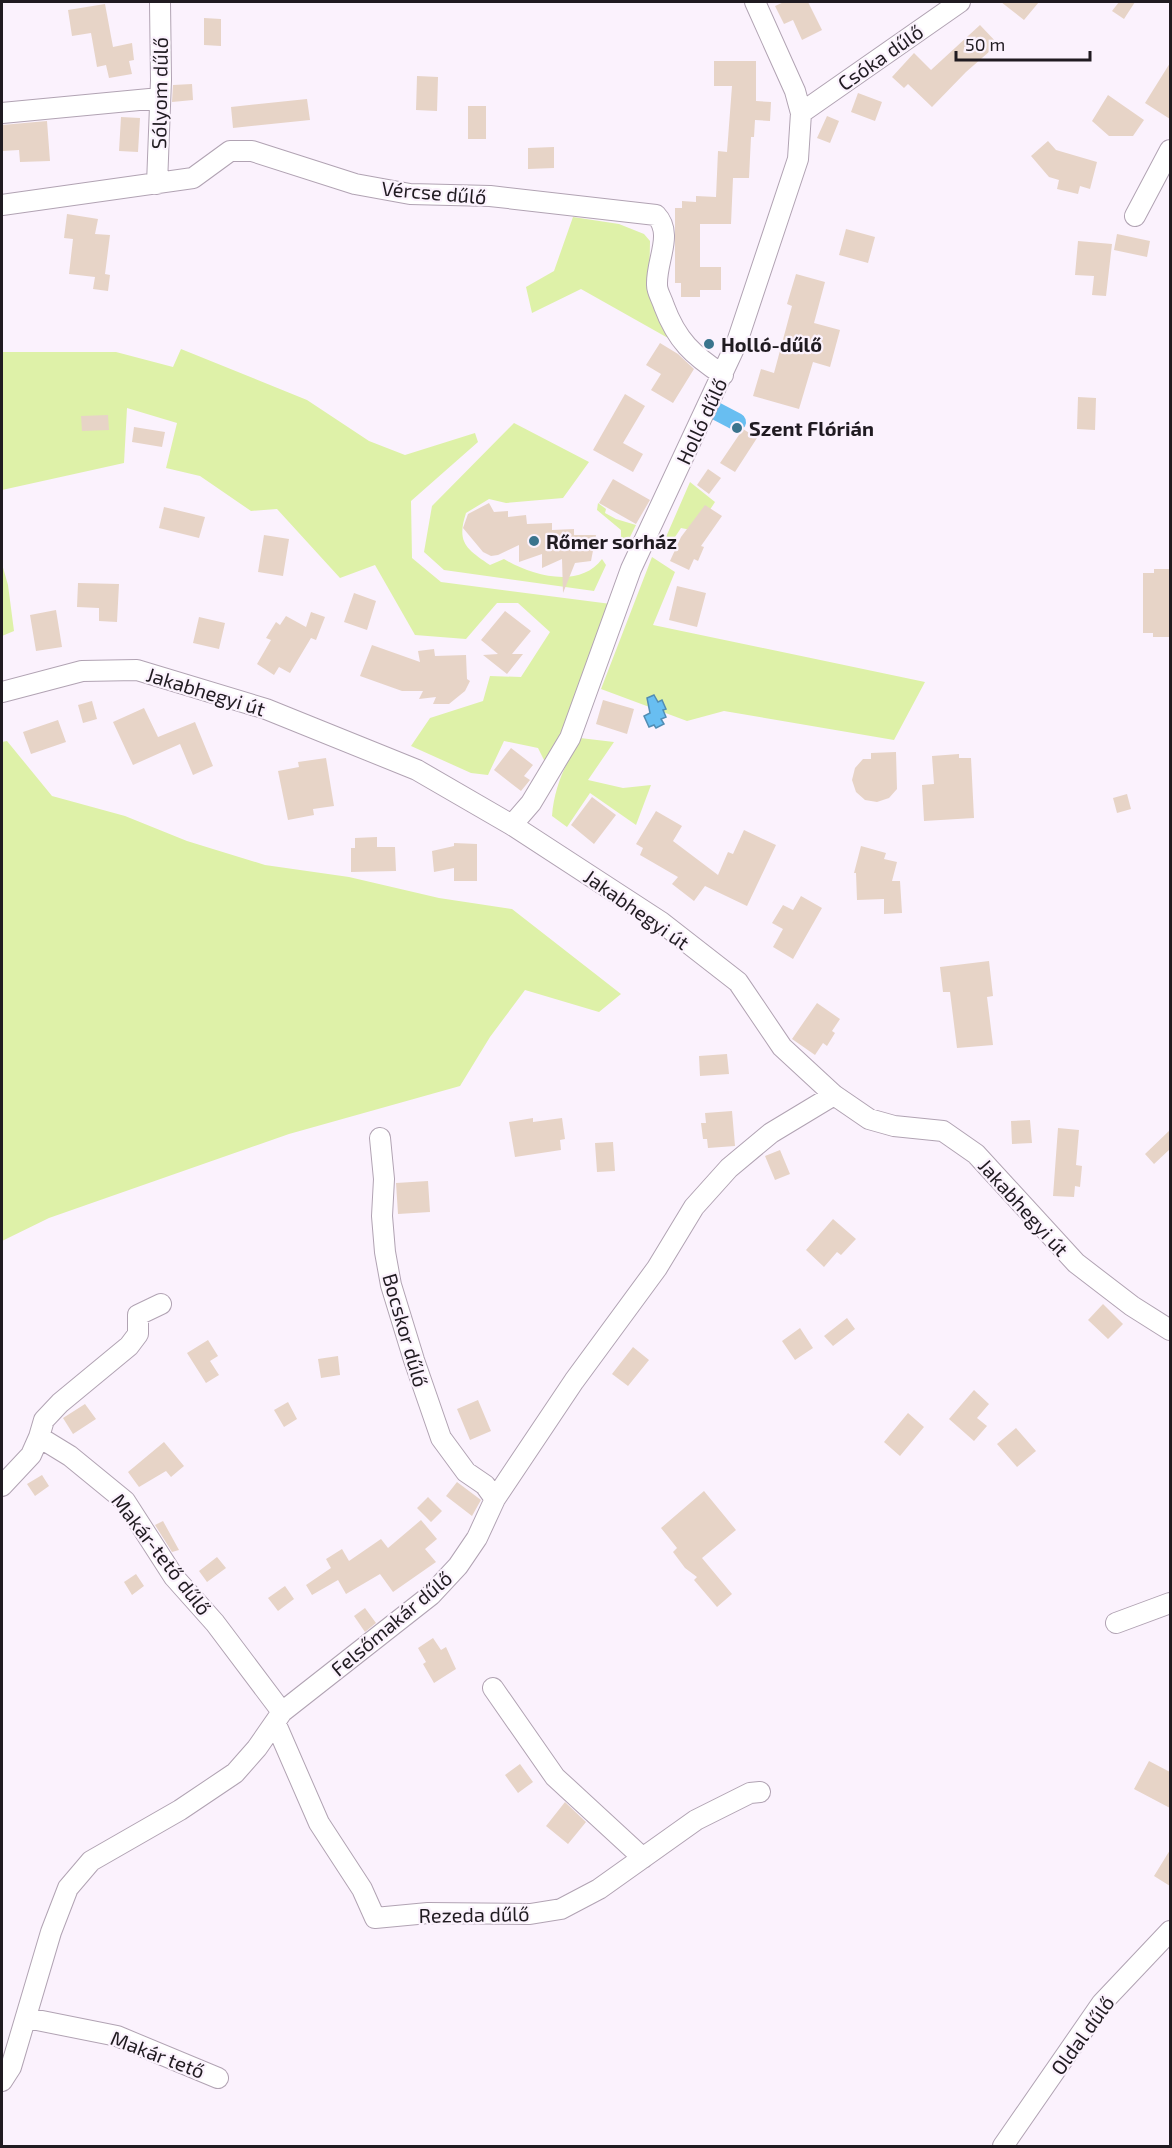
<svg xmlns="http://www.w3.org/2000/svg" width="1172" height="2148" viewBox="0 0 1172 2148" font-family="'Exo 2',sans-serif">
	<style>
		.green { fill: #def1a8 }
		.water { fill: #68bef1; stroke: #528db3; stroke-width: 1.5 }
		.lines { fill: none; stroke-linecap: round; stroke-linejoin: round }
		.canal { stroke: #68bef1; stroke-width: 18 }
		.building { fill: #e7d4c7 }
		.minor-casing { stroke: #b1a3b3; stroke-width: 22 }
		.minor { stroke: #fff; stroke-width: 20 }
		.poi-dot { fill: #3a748d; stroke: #fbf2fd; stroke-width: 2 }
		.labels { text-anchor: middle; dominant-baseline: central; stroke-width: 4.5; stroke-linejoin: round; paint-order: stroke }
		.street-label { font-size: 20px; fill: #201b21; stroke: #fbf2fd }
		.poi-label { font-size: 20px; font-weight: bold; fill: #201b21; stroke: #fbf2fd; text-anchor: start }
	</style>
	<rect width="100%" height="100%" fill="#fbf2fd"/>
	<path class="green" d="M573,217L619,224L644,234L650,241L649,295L668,338L581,289L532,313L526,287L554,271Z
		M181,349L307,400L369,441L405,455L475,433L478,442L411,501L412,558L441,582L611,604V616L548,768L538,748L504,741L488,775L471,773L411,746L430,718L483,701L490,676L521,677L550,632L518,603H497L466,639L415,635L375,565L340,578L277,509L251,511L200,476L166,468L177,423L127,408L124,463L2,490V352H116L173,367Z
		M514,423L589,462L563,498L506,503L489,499L466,513C456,543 467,549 490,565L504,559C532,576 580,589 602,559L606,565L594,591L444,570L424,552L432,506Z
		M690,482L715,502L696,531L681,528L673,540L666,537Z
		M598,503L606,509L605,513L616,519L636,525L625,547L621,543V530L597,510Z
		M652,557L675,572L653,625L925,682L894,740L724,711L687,721L601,689Z
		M2,564L8,585L14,631L2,636Z
		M580,738L614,742L588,780L623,788L651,785L636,825L590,793L567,827L552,816C554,787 566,763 580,738Z
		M7,741L52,796L125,816L187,841L265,865L349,877L439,898L512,909L621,994L599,1012L525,990L490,1037L460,1086L289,1134L49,1218L2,1241V742Z"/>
	<path class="water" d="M654,695L658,702L662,700L666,709L663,710L666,717L661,719L664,724L656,728L654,725L649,727L644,716L650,713L647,698Z"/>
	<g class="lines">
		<path class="canal" d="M716,411L737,422"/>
	</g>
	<path class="building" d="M784,2H808L822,30L802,40L793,20L784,24L775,6Z
		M1001,2H1039L1024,20Z
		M1119,2H1135L1124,19L1112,11Z
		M105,4L113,47L132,43L134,60L129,61L132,74L109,78L106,65L97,67L91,33L72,36L68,10Z
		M204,18L221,19V46L204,45Z
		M980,25L998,44L966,72L932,107L908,84L904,88L892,77L914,53L931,70Z
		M714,61H756V101L771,102L770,121L755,120L754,137H751L749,178H733L731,224H700V267H721V290H700V297H681V283H675V208H682V201L696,202V196L716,197L718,151L727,152L732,86H714Z
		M1170,63V119L1145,103Z
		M417,76L438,77L437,111L416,110Z
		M192,84L193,100L172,102L173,85Z
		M858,93L882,102L875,121L851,112Z
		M1108,95L1144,120L1133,136H1109L1092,121Z
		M307,99L310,120L233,128L231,107Z
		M468,106H486V139H468Z
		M827,116L839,121L830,143L817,138Z
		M121,117L140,118L138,152L119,151Z
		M47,121L50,161L20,162L19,150L2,151V125Z
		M1048,141L1056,150L1097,162L1090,189L1080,186L1078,194L1057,189L1059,180L1049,177L1031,156Z
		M554,147V168L528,169V148Z
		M67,214L98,219L95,234L110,235L105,274L110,275L108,291L93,289L95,277L69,274L73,239L64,238Z
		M846,229L875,237L868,263L839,255Z
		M1117,234L1150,241L1147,257L1114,250Z
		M1078,241L1112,244L1106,296L1092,295L1094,276L1075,275Z
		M796,274L825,282L814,323L840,330L830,367L813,362L799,409L753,396L761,369L774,373L792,306L787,304Z
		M660,343L678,354L694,369L673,403L651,390L661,374L646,365Z
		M625,394L645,406L623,443L643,454L633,472L593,450Z
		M1078,397L1096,398L1095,430L1077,429Z
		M108,415L109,430L82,431L81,416Z
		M134,427L165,432L162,447L132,442Z
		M743,429L757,438L735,472L720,463Z
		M708,469L721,478L709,494L697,485Z
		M613,479L650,500L636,524L599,503Z
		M489,503L494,512L508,511V517L526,515L527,524L552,523V530L574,529V535H596L591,561L575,563L563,593L562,559L542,568V554L519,562V545L498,555L491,556L483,552L463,528L468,514Z
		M705,505L722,516L701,546L704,547L698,561L694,559L689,570L670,561L681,537Z
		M164,507L205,517L199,538L159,528Z
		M264,535L289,539L283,576L258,572Z
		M1154,569H1170V637H1153V633H1143V573H1154Z
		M78,583L119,584L117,622L99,621V608L77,607Z
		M677,586L706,593L697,627L669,620Z
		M354,593L376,601L367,630L344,622Z
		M56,610L62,647L36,651L30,615Z
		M505,611L531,631L512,654H523L507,674L483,655L498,654L481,640Z
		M311,612L325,617L316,640L311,638L290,673L279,667L274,675L257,664L271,640L266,638L276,622L280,625L286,616L306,627Z
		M199,617L225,623L219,649L193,643Z
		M372,645L420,662L418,651L434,649L435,656L466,655L467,679L470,681L465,691L449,704H433L436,697L419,699L423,691H402L360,676Z
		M603,700L634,709L627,734L596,724Z
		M92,701L97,719L83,723L78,705Z
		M144,708L158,737L195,722L213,766L193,775L180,744L133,765L113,722Z
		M58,720L66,742L31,754L23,732Z
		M511,748L533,765L524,776L530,780L521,791L494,770Z
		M896,752L897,789L889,798L877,802L865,800L856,792L852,780L855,768L863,759H871V753Z
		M959,754V758H971L974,818L924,821L922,785L934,784L932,756Z
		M326,758L334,806L313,809L314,815L288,820L278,771L299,767L298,762Z
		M1127,794L1131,809L1117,813L1113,798Z
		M592,797L616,815L594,844L571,825Z
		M656,811L682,826L673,841L718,875L728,852L733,854L744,830L776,845L747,906L705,886L694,901L672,884L678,877L640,855L643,848L636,844Z
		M377,837V847H395L396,871L351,872V848H355V838Z
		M454,843L477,844V881H454V868L434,872L432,851L454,846Z
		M861,846L886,853L884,859L897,862L892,881H900L902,913L884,914V899L857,900L856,873H854Z
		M801,896L822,908L793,959L773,947L783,929L772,923L783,905L793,910Z
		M989,961L993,996L987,997L993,1045L957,1048L950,992H943L940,967Z
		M817,1003L840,1019L832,1031L835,1033L827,1046L823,1043L815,1055L792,1039Z
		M727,1054L729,1074L700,1076L699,1056Z
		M732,1111L735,1146L708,1148L707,1139H703L701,1123H706L705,1113Z
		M533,1118V1122L562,1118L565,1139L560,1140L561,1150L515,1157L509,1122Z
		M1030,1120L1032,1143L1012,1144L1011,1121Z
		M1058,1128L1079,1130L1076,1165L1082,1166L1080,1187L1075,1186L1074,1197L1053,1196Z
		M1170,1130V1149L1154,1164L1145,1154Z
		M613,1142L615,1171L597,1172L595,1143Z
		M780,1150L790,1174L775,1180L765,1156Z
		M428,1181L430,1212L398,1214L396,1183Z
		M833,1219L856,1239L841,1255L837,1252L824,1267L806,1250Z
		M1103,1304L1123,1324L1108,1339L1088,1320Z
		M847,1318L855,1329L833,1346L824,1336Z
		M800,1328L813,1348L795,1360L782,1341Z
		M208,1340L218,1356L210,1361L219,1375L206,1383L187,1353Z
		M633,1347L649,1360L628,1386L612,1374Z
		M338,1356L340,1375L321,1378L318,1359Z
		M974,1390L989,1404L977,1418L987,1426L974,1441L949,1419Z
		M478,1400L491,1431L470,1440L457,1409Z
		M288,1402L297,1419L284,1427L274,1410Z
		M85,1404L96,1419L73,1434L63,1418Z
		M908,1413L924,1427L900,1456L884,1442Z
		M1016,1428L1036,1451L1017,1467L997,1444Z
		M164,1442L184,1466L171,1477L166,1471L139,1487L128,1472Z
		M42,1475L49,1486L35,1496L27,1484Z
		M457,1482L481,1500L472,1516L446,1496Z
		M704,1491L736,1530L702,1558L732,1594L717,1607L694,1580L697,1577L685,1568L673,1552L677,1548L661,1528Z
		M428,1497L442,1511L431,1522L417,1508Z
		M421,1520L437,1539L425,1549L436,1562L393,1592L380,1574L346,1594L338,1580L312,1595L306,1585L331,1568L326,1559L342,1549L349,1561L381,1539L388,1548Z
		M163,1521L179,1550L172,1552L155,1525Z
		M217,1557L226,1568L207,1582L199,1571Z
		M136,1574L144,1586L132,1595L124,1582Z
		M285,1586L294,1599L278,1611L268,1598Z
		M365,1608L376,1623L365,1632L354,1616Z
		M433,1638L441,1650L446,1647L456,1669L434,1683L423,1664L426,1662L418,1648Z
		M1149,1761L1170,1772V1808L1134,1789Z
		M520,1764L533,1782L518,1793L505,1775Z
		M565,1802L586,1822L568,1844L546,1826Z
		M1170,1850V1886L1154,1876Z"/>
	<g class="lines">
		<defs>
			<path id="minor" d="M2,113L160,98
				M801,113L960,2
				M157,184L161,80L160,2
				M2,205L193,178L230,151H252L355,184L410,194L490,196L656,215C674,234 656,260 657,285C657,292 662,299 664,306C677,341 693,355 723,375
				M1135,216L1170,150
				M2,692L82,671L137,670L266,709L417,770L512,825L661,922L738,982L782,1047L834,1095L869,1119L894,1126L943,1131L976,1154L1076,1263L1132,1306L1170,1330
				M512,825L531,803L570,738L631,569L737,342L798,159L801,113L795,91L755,2
				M380,1138L384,1179L382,1216L385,1252L391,1285L414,1360L441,1438L466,1472L485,1485L495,1499
				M39,1437L44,1420L60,1403L129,1346L138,1334V1315L161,1304
				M2,1486L31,1455L39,1437L70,1456L125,1501L174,1577L215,1623L282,1712
				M1116,1623L1170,1603
				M493,1688L555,1777L643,1858
				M275,1722L319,1823L362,1889L375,1918L428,1913L530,1914L561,1909L599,1889L696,1820L750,1793L760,1792
				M27,2018L117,2036L218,2078
				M2,2081L11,2067L51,1932L68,1888L91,1861L180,1810L235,1773L257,1748L282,1712L431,1595L458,1566L477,1538L495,1499L574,1381L657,1268L694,1207L729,1168L771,1133L834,1095
				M1003,2146L1102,2003L1170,1931"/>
		</defs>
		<use href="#minor" class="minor-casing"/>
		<use href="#minor" class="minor"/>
	</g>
	<g class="poi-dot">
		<circle cx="709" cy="344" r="6"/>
		<circle cx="737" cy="428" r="6"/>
		<circle cx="534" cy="541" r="6"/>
	</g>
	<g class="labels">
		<g class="street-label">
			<text transform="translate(880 57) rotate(-35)">Csóka dűlő</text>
			<text transform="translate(159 93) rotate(-89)">Sólyom dűlő</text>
			<text transform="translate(434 192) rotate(5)">Vércse dűlő</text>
			<text transform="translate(701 421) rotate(-65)">Holló dűlő</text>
			<text transform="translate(206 691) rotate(17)">Jakabhegyi út</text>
			<text transform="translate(637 909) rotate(35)">Jakabhegyi út</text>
			<text transform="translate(1024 1207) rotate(48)">Jakabhegyi út</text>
			<text transform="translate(406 1330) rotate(74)">Bocskor dűlő</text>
			<text transform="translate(162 1554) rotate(52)">Makár-tető dűlő</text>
			<text transform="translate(391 1623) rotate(-40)">Felsőmakár dűlő</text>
			<text transform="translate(474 1914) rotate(-1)">Rezeda dűlő</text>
			<text transform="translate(1082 2035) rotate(-54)">Oldal dűlő</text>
			<text transform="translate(158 2054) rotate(21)">Makár tető</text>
		</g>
		<g class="poi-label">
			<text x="721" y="344">Holló-dűlő</text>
			<text x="749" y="428">Szent Flórián</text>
			<text x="546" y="541">Rőmer sorház</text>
		</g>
	</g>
	<rect width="1172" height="2148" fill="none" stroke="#201b21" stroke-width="6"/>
	<path d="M956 51v9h134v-9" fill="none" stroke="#201b21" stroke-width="3"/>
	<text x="965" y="51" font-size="18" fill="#201b21" stroke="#fbf2fd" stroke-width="4.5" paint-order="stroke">50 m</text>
</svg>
